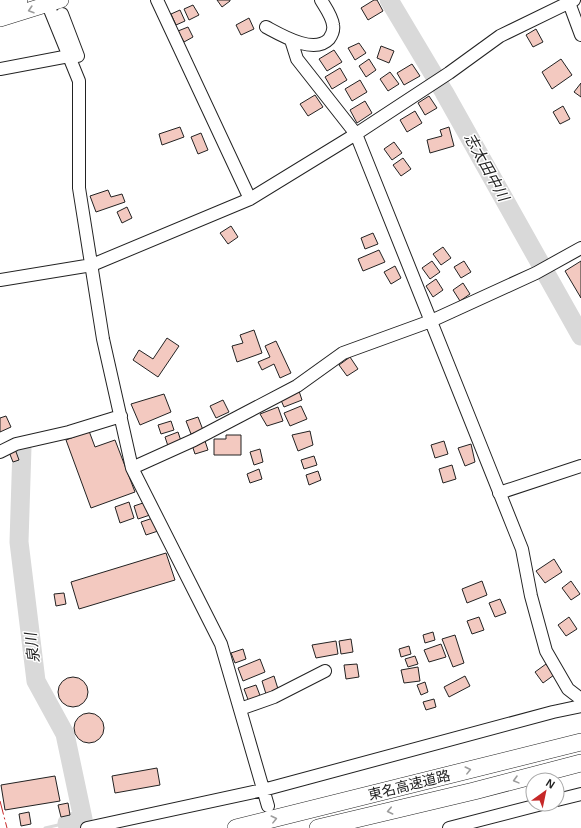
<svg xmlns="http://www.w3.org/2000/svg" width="581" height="828" viewBox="0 0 581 828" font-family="Arial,'Noto Sans JP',sans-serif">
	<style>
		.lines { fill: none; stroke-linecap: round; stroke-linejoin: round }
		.stream { stroke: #d9d9d9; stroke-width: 3 }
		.river { stroke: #d9d9d9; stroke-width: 19 }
		.building { fill: #f3c9c0; stroke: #222 }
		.minor-casing { stroke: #222; stroke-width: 14 }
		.major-casing { stroke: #222; stroke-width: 16 }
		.highway-casing { stroke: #222; stroke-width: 18 }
		.minor { stroke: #fff; stroke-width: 12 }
		.major { stroke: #fff; stroke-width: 15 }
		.highway { stroke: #fff; stroke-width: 17 }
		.power { stroke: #c62828; stroke-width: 1; stroke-dasharray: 14 3 2 3; stroke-linecap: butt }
		.oneway { stroke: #9c9c9c }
		.labels { text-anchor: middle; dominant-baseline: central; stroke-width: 3; stroke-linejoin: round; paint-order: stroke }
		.street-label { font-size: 14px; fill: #222; stroke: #fff }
		.water-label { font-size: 15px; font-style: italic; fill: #222; stroke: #fff }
	</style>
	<rect width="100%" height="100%" fill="#fff"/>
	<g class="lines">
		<path class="stream" d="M45,828L67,823"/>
		<path class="river" d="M389,0L444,92L581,336
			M22,447L19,542L36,681L65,734L83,819L67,823L68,828"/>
	</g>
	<path class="building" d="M217,0H230V1L222,7Z
		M374,0H377L383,11L368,20L361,8Z
		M193,5L199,15L189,20L184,9Z
		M180,10L185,21L176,25L171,14Z
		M249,18L254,29L241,35L236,25Z
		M188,27L193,37L184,42L178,31Z
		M536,29L543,42L533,47L526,35Z
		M359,43L366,53L355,60L348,48Z
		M381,46L394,51L389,63L377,58Z
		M334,50L342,62L327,71L319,59Z
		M369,59L376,70L366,77L359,66Z
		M561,59L572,75L552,89L542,72Z
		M412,64L420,76L404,85L397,73Z
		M340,68L347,80L332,89L325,77Z
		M390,72L399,84L388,91L380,79Z
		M360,80L367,92L352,101L345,89Z
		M581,83V97L574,92Z
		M315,95L323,107L308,116L300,104Z
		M429,96L437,108L425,115L418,103Z
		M365,101L372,113L357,123L350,110Z
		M563,106L570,119L560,124L553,112Z
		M415,111L422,123L407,132L400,120Z
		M180,127L184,137L162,145L159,134Z
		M449,127L454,146L430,153L427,140L442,136L440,130Z
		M201,133L208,150L198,154L191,137Z
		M394,142L402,153L392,160L384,149Z
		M403,158L411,169L401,176L393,165Z
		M108,190L111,197L122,194L125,202L96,212L90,196Z
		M127,207L132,218L122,223L117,212Z
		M231,226L238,237L228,244L220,233Z
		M373,233L378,244L365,249L361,238Z
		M443,247L451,258L441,265L433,254Z
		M379,250L385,262L363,271L358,259Z
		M432,261L440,272L430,279L422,268Z
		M464,261L471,272L461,278L454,267Z
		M581,261V298L565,271Z
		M395,266L401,278L391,284L384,272Z
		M436,279L443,290L433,297L426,286Z
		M463,283L470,294L460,301L453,290Z
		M254,330L262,353L237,362L232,346L243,343L240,335Z
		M167,338L179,346L158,377L133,360L139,350L153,359Z
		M276,341L291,373L280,378L274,364L262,370L258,362L270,357L265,346Z
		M350,357L358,369L347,376L339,365Z
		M299,391L302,400L284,407L280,398Z
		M164,394L171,412L140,425L131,404Z
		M223,400L229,412L216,418L210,406Z
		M301,406L307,419L290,426L284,413Z
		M278,407L283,421L267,426L260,414Z
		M6,416L11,427L0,432V418Z
		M198,417L203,430L191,434L186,421Z
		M171,421L174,430L161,434L158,425Z
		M89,431L95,447L115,440L135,492L91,508L66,440Z
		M310,431L313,445L298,451L292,435Z
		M178,432L181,441L168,446L165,437Z
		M226,435H241V455H214V439H226Z
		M205,441L208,450L195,454L192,445Z
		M444,441L448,454L435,458L431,445Z
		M471,444L475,462L465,466L458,448Z
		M15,449L19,460L13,462L9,452Z
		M260,449L263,462L254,465L250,452Z
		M314,456L317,465L304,469L301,460Z
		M452,465L456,479L443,483L439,469Z
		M259,469L262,479L250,483L247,474Z
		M318,471L321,480L309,485L306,475Z
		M129,502L134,518L120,523L115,507Z
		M146,502L150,515L138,519L134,506Z
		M153,518L158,531L146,535L141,522Z
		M166,553L175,580L79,609L71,582Z
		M554,559L562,572L545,583L536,571Z
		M482,581L487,595L467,603L462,589Z
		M571,581L580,594L571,600L562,588Z
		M64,593L66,604L56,606L54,594Z
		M500,599L506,613L495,617L489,603Z
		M479,617L484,630L472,634L467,621Z
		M569,617L577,629L566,636L558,625Z
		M433,632L435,640L425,643L423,635Z
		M455,635L464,663L453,667L442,639Z
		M351,639L353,652L341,654L339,641Z
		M336,641L338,654L316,658L312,645Z
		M441,644L446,657L429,662L424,650Z
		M409,646L411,654L401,657L399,649Z
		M243,649L246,659L235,663L231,653Z
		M415,656L418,664L408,667L405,659Z
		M260,659L265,672L243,681L238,668Z
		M357,664L359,677L346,679L344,665Z
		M546,664L554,675L543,683L535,672Z
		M418,667L420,681L404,683L401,670Z
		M274,676L278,689L266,694L262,681Z
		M465,676L470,686L449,697L444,687Z
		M58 692a15 15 0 1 1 30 0a15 15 0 1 1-30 0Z
		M425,682L428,692L421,695L417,685Z
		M256,685L261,698L249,702L244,689Z
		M434,699L436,707L426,710L423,702Z
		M74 728a15 15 0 1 1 30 0a15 15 0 1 1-30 0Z
		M157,768L160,785L115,793L112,776Z
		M55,776L60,801L5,810L1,785Z
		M68,803L70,815L61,817L58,805Z
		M29,812L31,824L21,826L19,814Z"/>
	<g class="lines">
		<defs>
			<path id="minor" d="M46,0L79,81V188L103,339L132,468L221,644L268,806
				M157,0L250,199
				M568,0L581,35
				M62,14L78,56
				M266,27C281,35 314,55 329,39C332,35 334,30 333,25C332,16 325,7 321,0
				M291,40L297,59L356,134L522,549L531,596L546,651L568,689L581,699
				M0,69L69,56
				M0,280L92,265L250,199L356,134L449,73L500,36L574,0
				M0,452L16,444L69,432L121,416
				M132,468L194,440L297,386L343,353L431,321L536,273L581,248
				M499,493L581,466
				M240,709L274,697L325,671
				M557,800L581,794
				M87,828L263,790L553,712L581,706
				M449,828L542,804"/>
			<path id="major" d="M0,6L20,0
				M0,19L61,0"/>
			<path id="highway" d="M236,828L581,742
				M318,828L474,791L581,763"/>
		</defs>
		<use href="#minor" class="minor-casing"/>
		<use href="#major" class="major-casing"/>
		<use href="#highway" class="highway-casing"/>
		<use href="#minor" class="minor"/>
		<use href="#major" class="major"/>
		<use href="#highway" class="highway"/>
		<path class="power" d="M0,801L7,828"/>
	</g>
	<defs><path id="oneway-chevron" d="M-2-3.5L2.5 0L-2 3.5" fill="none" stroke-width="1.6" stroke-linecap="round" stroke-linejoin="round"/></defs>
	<g class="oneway">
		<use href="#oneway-chevron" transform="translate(31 10) rotate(163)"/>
		<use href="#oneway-chevron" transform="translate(468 770) rotate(-14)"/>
		<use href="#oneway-chevron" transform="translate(516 780) rotate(165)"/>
		<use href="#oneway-chevron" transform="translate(390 811) rotate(167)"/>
		<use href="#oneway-chevron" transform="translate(274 819) rotate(-14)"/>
	</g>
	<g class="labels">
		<g class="street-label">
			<text transform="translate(409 785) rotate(-14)">東名高速道路</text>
		</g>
		<g class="water-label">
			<text transform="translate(487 167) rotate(61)">志太田中川</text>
			<text transform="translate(32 648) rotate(-97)">泉川</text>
		</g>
	</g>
	<g transform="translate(545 792) rotate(33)"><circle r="19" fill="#ffffff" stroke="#a7a7a7"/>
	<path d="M0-3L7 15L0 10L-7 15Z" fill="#c62828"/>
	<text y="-6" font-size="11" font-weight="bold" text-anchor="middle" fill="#222222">N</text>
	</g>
</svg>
